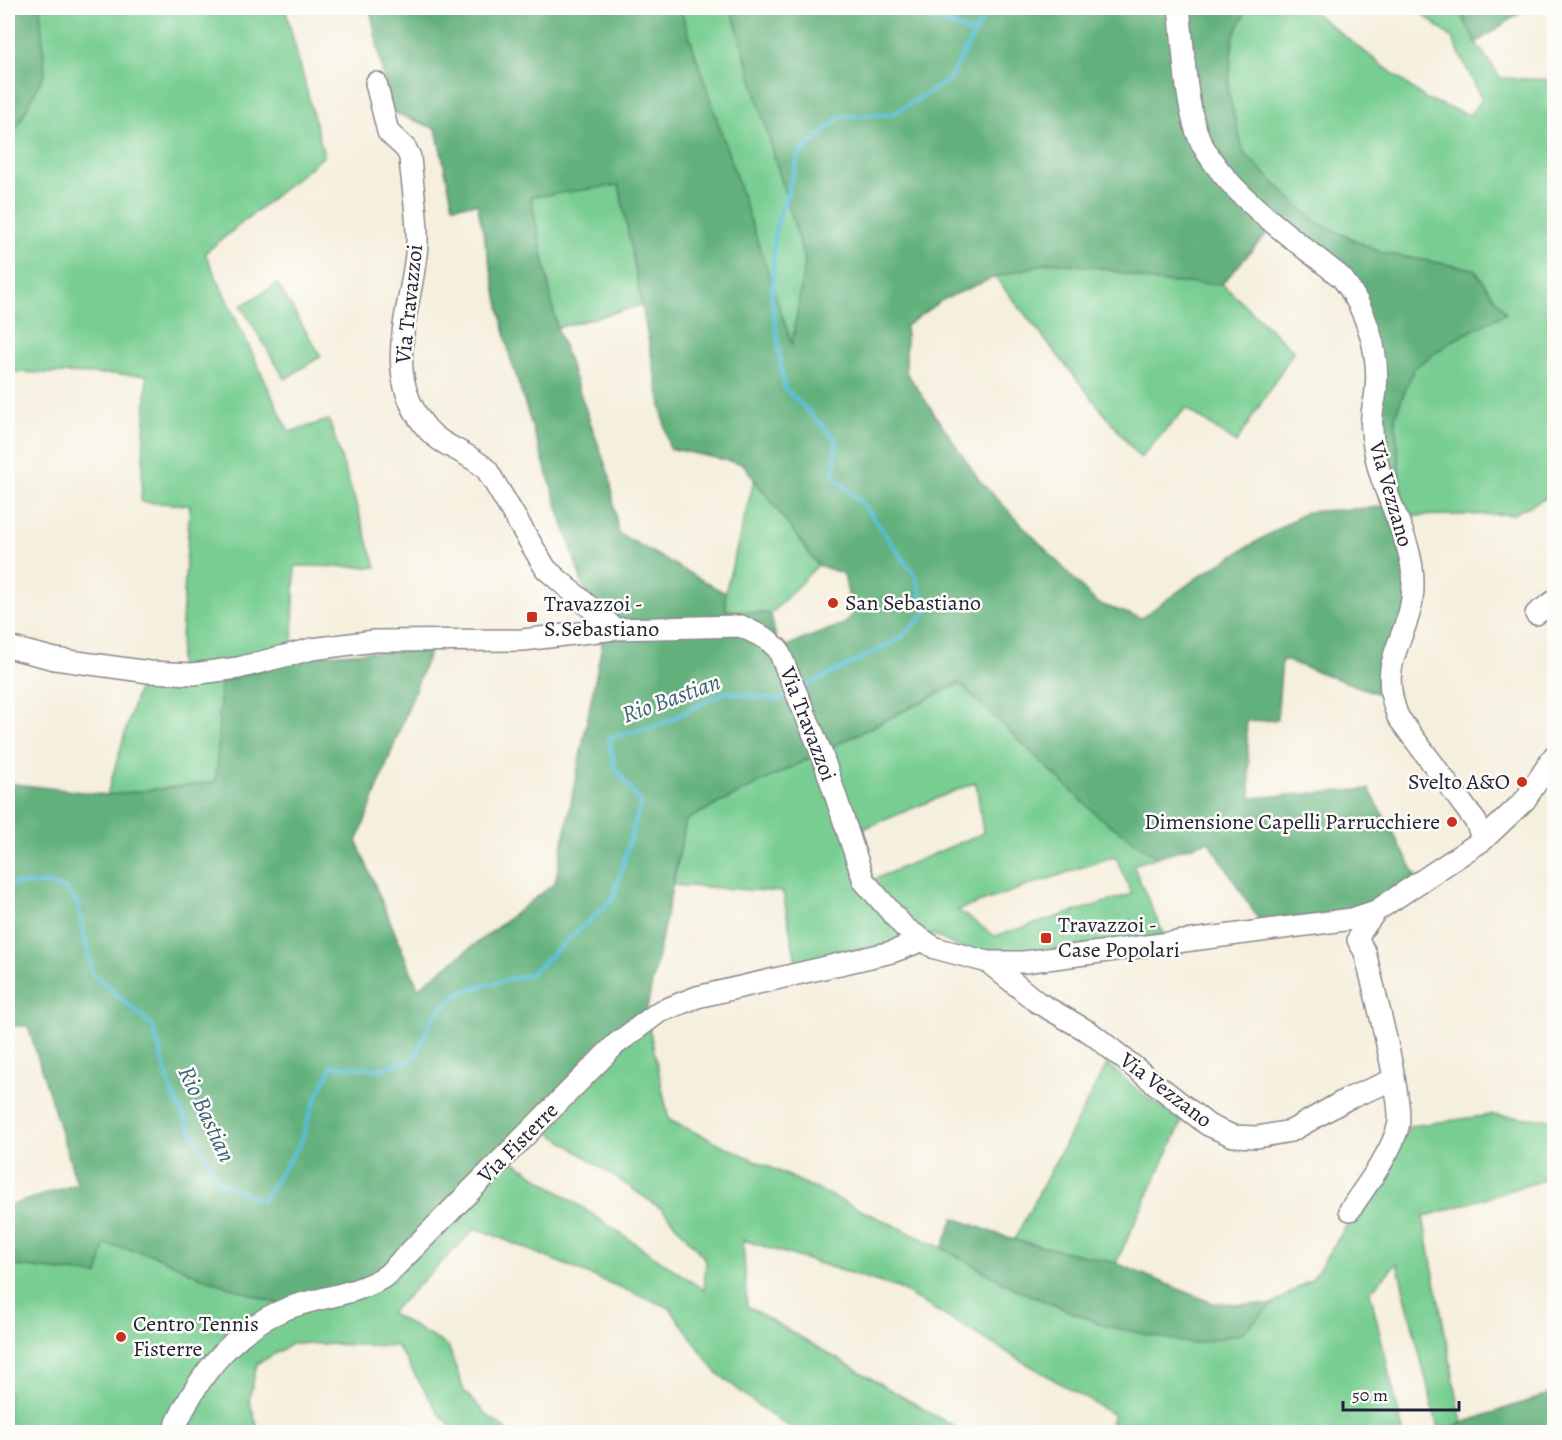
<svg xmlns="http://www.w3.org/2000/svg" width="1562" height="1440" viewBox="0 0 1562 1440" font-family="Alegreya,serif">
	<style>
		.green { fill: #78ce92; stroke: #4d7866; stroke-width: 1.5; fill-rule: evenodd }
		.forest { fill: #62b17c; stroke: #426a5c; stroke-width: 1.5; fill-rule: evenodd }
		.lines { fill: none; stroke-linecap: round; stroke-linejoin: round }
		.stream { stroke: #58bed6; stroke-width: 4.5 }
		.minor-casing { stroke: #8c888c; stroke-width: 24 }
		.minor { stroke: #fff; stroke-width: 21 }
		.poi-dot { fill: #c8321e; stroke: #fdfcf7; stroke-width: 2 }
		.labels { text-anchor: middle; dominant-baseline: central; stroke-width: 5; stroke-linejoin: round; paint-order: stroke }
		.street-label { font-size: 22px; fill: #22223b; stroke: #fdfcf7 }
		.poi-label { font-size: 22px; fill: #22223b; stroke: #fdfcf7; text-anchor: start }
		.water-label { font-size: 24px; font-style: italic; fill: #386079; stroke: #fdfcf7 }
	</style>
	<rect width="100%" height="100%" fill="#fdfcf7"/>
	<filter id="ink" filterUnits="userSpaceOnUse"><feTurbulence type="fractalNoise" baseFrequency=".0167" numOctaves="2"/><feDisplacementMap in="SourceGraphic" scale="12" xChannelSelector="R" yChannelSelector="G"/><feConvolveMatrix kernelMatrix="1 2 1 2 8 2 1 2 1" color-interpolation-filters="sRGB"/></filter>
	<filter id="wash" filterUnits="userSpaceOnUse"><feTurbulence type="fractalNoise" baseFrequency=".008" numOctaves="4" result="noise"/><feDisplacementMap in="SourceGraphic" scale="24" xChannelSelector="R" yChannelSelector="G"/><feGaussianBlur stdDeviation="1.35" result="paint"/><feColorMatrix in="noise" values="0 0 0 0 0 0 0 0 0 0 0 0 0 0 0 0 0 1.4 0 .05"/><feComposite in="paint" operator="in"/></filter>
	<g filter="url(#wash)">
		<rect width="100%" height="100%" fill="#f5efdd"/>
		<path class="green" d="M40,8H285L324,156L205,253L289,432L329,420L376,567L295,566L292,660L221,682L216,782L107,795L140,682L178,681L190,505L141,502L147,375L8,372V145L45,72Z
			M680,8H731L805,261L792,346Z
			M1248,8H1308L1426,99L1469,115L1482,100L1452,38L1415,8H1458L1476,43L1501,78L1554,80V494L1513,514L1403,516L1395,416L1414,368L1452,341L1505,313L1474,269L1382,253L1314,221L1243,153L1228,92L1233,37Z
			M620,185L642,305L557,328L531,196Z
			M1051,262L1102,268L1156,282L1222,284L1294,351L1236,443L1186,408L1140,458L995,277Z
			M277,284L321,356L285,379L241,306Z
			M755,477L818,565L771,614L726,610L725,593Z
			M960,683L1099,817L1157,857L1133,865L1164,936L996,958L970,953L934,935L796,963L783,892L673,885L686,820ZM976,782L983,833L870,881L853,833ZM1115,856L1132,894L995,936L958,910Z
			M646,1013L669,1120L942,1248L1020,1291L1106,1326L1240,1334L1272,1305L1313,1278L1411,1126L1491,1115L1554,1120V1177L1423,1217L1462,1423L1439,1432L1397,1263L1370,1292L1403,1432H1107L1114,1415L898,1288L743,1240L747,1306L963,1432H798L769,1414L716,1372L670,1308L476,1228L390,1313L448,1346L464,1391L489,1417L509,1432H457L439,1413L397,1346L293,1343L257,1364L249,1400L259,1432H8V1265L98,1275L104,1244L154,1255L282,1305L513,1161L704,1290L706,1260L663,1210L545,1129Z
			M1107,1064L1141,1093L1182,1122L1116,1263L1014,1240Z"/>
		<path class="forest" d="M8,8H40L45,72L8,145Z
			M370,8H680L792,345L805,261L731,8H1248L1233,37L1228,92L1244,153L1314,221L1382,253L1474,269L1506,313L1452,341L1414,368L1395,416L1403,516L1419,587L1382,695L1282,659L1277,720L1246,721L1251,798L1369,789L1417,877L1361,909L1262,925L1209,841L1157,857L1099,817L959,683L686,820L646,1013L393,1280L282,1305L200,1277L154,1255L105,1244L98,1275L8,1265V1206L77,1184L28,1026H8V783L107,795L216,782L221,682L307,656L431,648L357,842L418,988L555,883L602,645L510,357L477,204L453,206L436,129L390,111ZM619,185L669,448L743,464L818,565L844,574L852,614L846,623L778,649L771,614L726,610L725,593L618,533L610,478L557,328L531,197ZM1270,230C1291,246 1314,260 1332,278C1378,322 1377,446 1382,507L1306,512L1204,573L1141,618L1097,603L980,481L906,372V326L942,300L995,277L1051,262L1102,268L1156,282L1222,284Z
			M1458,8H1527L1476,43Z
			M954,1218L1014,1240L1116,1263L1213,1303L1272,1305L1240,1334L1192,1344L1106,1326L1020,1291L942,1248Z
			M1554,1392V1432H1443L1462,1423Z"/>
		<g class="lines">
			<path class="stream" d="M929,8L933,18L975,34
				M8,22L10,18V8
				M800,689L900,639L927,612L916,577L866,508L834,476L836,440L784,387L772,301L775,230L800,153L840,117L893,114L949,80L989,8
				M8,884H50L67,890L78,905L92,973L153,1026L173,1096L219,1182L262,1201L300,1144L313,1105L332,1066L382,1069L415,1058L433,1016L460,992L530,974L613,899L641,803L615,768L609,738L658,726L726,692L778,700L790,695"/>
		</g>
	</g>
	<g filter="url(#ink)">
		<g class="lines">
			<defs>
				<path id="minor" d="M1179,8C1184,47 1184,91 1196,130C1215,186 1296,240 1342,278C1365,307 1380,351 1376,389C1376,398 1372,407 1372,416C1370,431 1375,452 1378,466C1388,505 1414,543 1413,585C1413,638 1374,656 1398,717L1476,822L1483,840
					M376,83L388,132L406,149L410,157C412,185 418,216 417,244C413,307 380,369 424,425C440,447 468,451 487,470L546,569L615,629
					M1536,614L1554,601
					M8,647L55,659L149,672L193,674L238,668L312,649L374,641L523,640L615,629L741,626L767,639L778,649L821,752L864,881L905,928L935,948L988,962H1024L1352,919L1376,911L1483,840L1525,800L1554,756
					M988,962L1037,1002L1091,1033L1208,1125L1233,1136L1257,1137L1291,1131L1347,1099L1393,1080
					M1350,1210C1366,1185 1390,1156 1398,1127C1405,1103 1372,983 1365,952L1358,940L1361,931L1376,911
					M173,1432C197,1375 239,1321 301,1304C330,1296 362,1292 387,1275L616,1044L659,1012L697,997L892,952L921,941"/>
			</defs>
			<use href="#minor" class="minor-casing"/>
			<use href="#minor" class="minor"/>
		</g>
	</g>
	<g class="poi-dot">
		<circle cx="833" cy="603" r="6"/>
		<rect x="526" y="611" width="12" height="12" rx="3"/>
		<circle cx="1522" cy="782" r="6"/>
		<circle cx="1452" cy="822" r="6"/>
		<rect x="1040" y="932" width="12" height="12" rx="3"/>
		<circle cx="121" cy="1337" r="6"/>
	</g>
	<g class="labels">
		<g class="street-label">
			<text transform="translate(409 304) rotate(-84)">Via Travazzoi</text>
			<text transform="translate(1391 494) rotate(74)">Via Vezzano</text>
			<text transform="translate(808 724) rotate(69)">Via Travazzoi</text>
			<text transform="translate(1166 1090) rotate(37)">Via Vezzano</text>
			<text transform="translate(518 1143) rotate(-45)">Via Fisterre</text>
		</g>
		<g class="poi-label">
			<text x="845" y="603">San Sebastiano</text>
			<text x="544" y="604">Travazzoi -<tspan x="544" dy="25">S.Sebastiano</tspan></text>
			<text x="1510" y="782" text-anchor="end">Svelto A&amp;O</text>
			<text x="1440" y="822" text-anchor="end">Dimensione Capelli Parrucchiere</text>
			<text x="1058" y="925">Travazzoi -<tspan x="1058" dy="25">Case Popolari</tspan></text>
			<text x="133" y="1324">Centro Tennis<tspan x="133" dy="25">Fisterre</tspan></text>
		</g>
		<g class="water-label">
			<text transform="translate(671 698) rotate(-20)">Rio Bastian</text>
			<text transform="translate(207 1114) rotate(65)">Rio Bastian</text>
		</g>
	</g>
	<rect width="1562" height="1440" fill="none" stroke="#fdfcf7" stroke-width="30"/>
	<path d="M1343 1401v9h116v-9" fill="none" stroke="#22223b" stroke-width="3"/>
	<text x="1352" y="1401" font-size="18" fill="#22223b" stroke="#fdfcf7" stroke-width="4.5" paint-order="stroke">50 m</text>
</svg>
